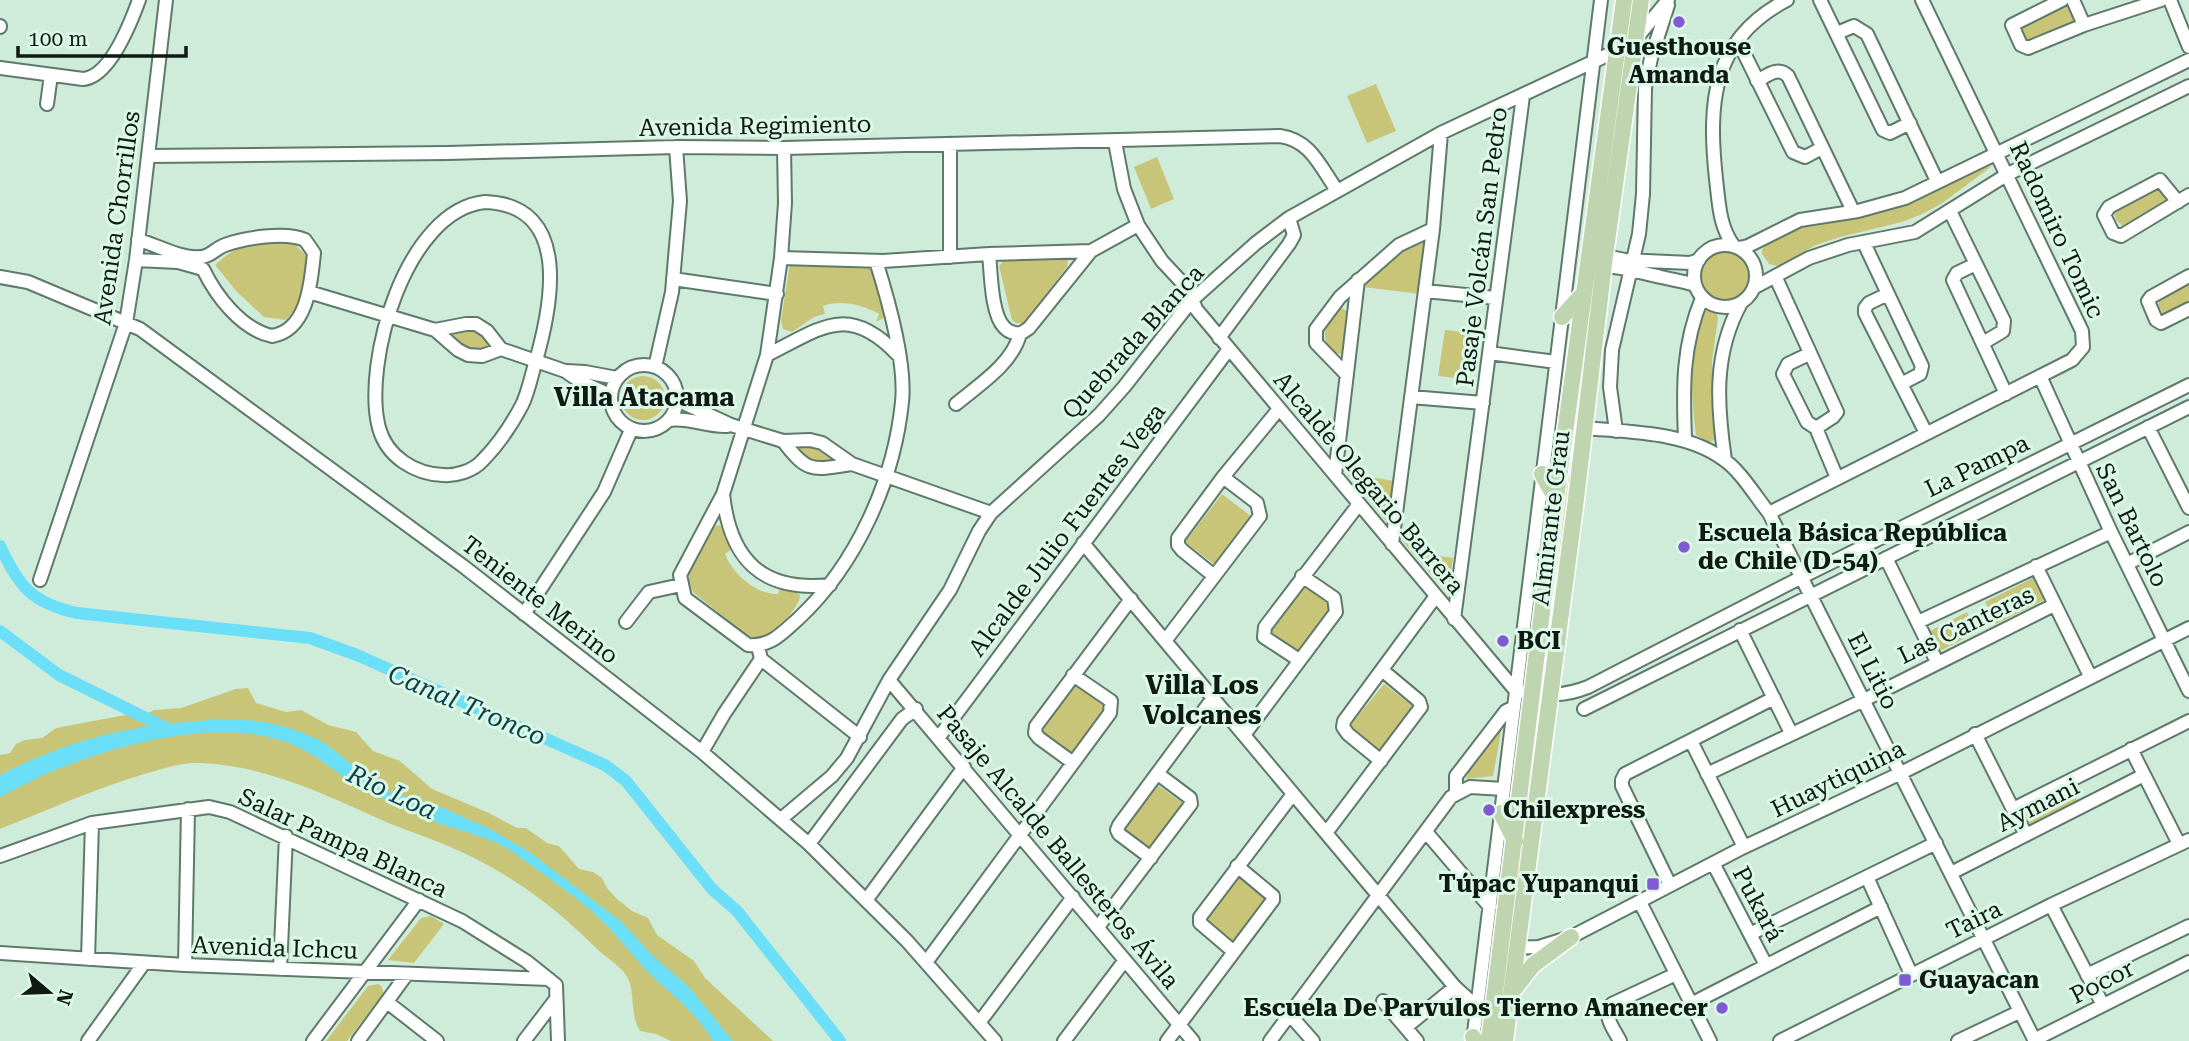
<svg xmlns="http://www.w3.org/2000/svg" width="2189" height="1041" viewBox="0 0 2189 1041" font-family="'Roboto Serif',serif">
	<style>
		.green { fill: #c9c578 }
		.water { fill: #6bdff7 }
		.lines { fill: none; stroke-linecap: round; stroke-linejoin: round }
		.canal { stroke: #6bdff7; stroke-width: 12 }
		.minor-casing { stroke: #5f796a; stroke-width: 16 }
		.major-casing { stroke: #fff; stroke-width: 19 }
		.minor { stroke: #fff; stroke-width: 12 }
		.major { stroke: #bfd5af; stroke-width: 16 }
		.poi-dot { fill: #805ad4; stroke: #dcf9e8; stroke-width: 2.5 }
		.labels { text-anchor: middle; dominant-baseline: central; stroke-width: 6; stroke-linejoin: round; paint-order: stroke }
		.poi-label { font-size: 24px; font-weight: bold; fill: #0f1a14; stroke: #dcf9e8; text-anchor: start }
		.street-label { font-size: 24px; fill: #0f1a14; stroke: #dcf9e8 }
		.neighbourhood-label { font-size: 26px; font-weight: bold; fill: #0f1a14; stroke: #dcf9e8 }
		.water-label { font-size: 26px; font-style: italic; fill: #0b414c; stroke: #dcf9e8 }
	</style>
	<rect width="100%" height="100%" fill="#cfebda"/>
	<path class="green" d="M2067,4L2073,6L2078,21L2033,42L2025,41L2021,24Z
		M1376,84L1396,131L1367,143L1347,96Z
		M1157,157L1174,199L1151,209L1134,167Z
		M1992,166L1941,204L1920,215L1902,222L1840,237L1816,245L1778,266L1769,264L1762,254V249L1773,239L1806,224Z
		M2154,186L2163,188L2169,201L2125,228L2116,220L2113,210Z
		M1605,195L1552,614L1554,563Z
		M1427,238L1420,294L1363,287L1364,283L1392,256Z
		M292,241L307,257C304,280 303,303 286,320L264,317L237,292L215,265C240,241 258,242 292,241Z
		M1701 276a24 24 0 1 1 48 0a24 24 0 1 1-48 0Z
		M1006,258H1067L1068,260L1067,267L1024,323H1016L1012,320L999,266Z
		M790,263L872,266L886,312L884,318L876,322L879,314C864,305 840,299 823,306L825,314L814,317L792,332L783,329L781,320Z
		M2189,284V303L2164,317L2158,304L2161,297Z
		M1708,306L1716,311L1718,318L1712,361L1716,433L1714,440L1709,442L1696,435C1691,397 1688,343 1704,307Z
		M1342,308L1348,312L1345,352L1341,354L1331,352L1326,344L1324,327L1338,309Z
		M467,328L487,337L491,346C474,354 459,344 446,333Z
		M1445,330L1470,333L1464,379L1438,376Z
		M621 398a22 22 0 1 1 44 0a22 22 0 1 1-44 0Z
		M810,443L833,452L842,462C821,468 806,461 791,446Z
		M1346,473L1394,481L1387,522Z
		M1222,494L1252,517L1215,565L1185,542Z
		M719,525L725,528L732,549L725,554C733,574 755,594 778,594L780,588L793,590L800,595C800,606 779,629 769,634C762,638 754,638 747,636L693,592L689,583V573L711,528Z
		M1401,539L1428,543L1427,554L1453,558L1448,594Z
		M2035,577L2046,599L1996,624L1985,602Z
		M1303,584L1333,607L1300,653L1269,630Z
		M1967,612L1977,632L1938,652L1928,632Z
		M1076,682L1109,707L1072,756L1039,732Z
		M1384,684L1415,708L1380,752L1349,727Z
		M248,688L256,703L286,712L301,710L328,725L356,732L373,751L400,761L432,789L489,813L517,828H526L547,843L559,846L579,869L593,872L602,878L607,888L617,899L632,911L648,918L657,935L694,961L705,978L773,1041H671L656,1034L640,1031C629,1013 636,989 626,975C619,965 604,956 595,947C554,906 509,873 457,850C429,837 400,829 373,816C320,792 260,765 201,763C182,762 162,769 144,774C94,789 48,810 0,829V755L10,753L16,744L25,740L42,738L56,728L131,714H146L154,710L181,708L236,689Z
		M1502,727L1493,776L1466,779L1472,764Z
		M1156,784L1184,804L1150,850L1123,829Z
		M2070,787L2079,803L2030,828L2022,812Z
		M1239,876L1271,901L1235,946L1204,921Z
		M431,916L444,924L414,963L388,960L421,918Z
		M378,984L381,986L384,993L347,1041H326L368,986Z"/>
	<path class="water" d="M229,719C264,720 296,727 326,744L384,790L441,807L490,829L528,851L622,922L652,955L689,987L733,1041H713C696,1012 674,997 651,975C633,957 619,937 600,919C573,893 540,873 510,850C489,837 464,832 441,824C419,816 398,805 377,796C344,782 320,754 286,742C215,717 115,745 48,773C31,780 16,789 0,797V775C78,735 142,723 229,719Z"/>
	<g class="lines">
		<path class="canal" d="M0,546C19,587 32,603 77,613L310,638L357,655L605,765L626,781L712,889L737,911L840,1041
			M0,631L59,675L170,730"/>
		<defs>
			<path id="minor" d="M1820,0L1883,130L1890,133L1910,123
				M2062,0L2012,25L2021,45L2028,48L2084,25L2161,0
				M2073,0L2084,25
				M2170,0L2189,47
				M0,27V26
				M1837,33L1854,26L1867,34L1937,181
				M1738,41L1793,152L1805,157L1822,148
				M0,68L83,79C110,77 131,22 139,0
				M1757,81C1768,75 1778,66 1788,76L1853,211
				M47,104L51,75
				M1115,142L1124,189L1138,225L1162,261L1189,290L1196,309L1516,691
				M950,144V257
				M784,148L785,203L781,258L767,355L723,494L680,575L685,598L748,645C771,647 782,633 798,619C856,565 894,481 902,402C906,364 888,299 876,261
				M148,156L448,153L676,147L784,148L1280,136C1310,140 1320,166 1336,189
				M485,202C574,205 551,309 535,364C531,377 528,393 522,405C512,424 497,446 482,461C473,471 456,476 443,475C415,474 387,457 379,428C362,363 406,210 485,202Z
				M2178,202L2160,180L2109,207L2104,215L2113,233L2121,236L2189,195
				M1950,211L2004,321L2003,331L1983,343
				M1864,243L1922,366L1920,374L1901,384
				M1694 276a31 31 0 1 1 62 0a31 31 0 1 1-62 0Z
				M1733,245C1719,225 1719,203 1716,179C1708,104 1711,39 1787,0
				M1739,248L1748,246L1800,220L1858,211L1905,198L2189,60
				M989,254C991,272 991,314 1004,327C1008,332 1014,333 1020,334
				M1605,256L1625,260L1690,263L1699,260
				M781,258L883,261L989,254L1091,251
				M136,260L178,262L203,269C216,296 241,329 272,336C308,330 311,282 314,253L305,240C286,231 244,238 225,245C216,248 210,257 201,257C180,259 158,245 138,240
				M1976,264L1957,273L1953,280L2006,394
				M1604,266C1624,267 1642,273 1661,277C1673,280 1684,281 1695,285
				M2189,276L2151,297L2148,301L2156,320L2161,323L2189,309
				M0,277L28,282L140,329L463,566L702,752L809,844L907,941L995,1041
				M1776,278L1837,412L1833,417L1816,428
				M673,279L777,294
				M1755,287L1809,258L1848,245L1915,232L2008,174L2189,86
				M1425,291L1496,298
				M309,292L435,330L458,350L468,355L482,356L501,349
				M1888,294L1869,303L1865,308V313L1926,433
				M435,330L466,324H476L487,331L501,349L565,371L581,382L610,395
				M1219,338L1289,244L1294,235L1289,218
				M1489,353L1556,362
				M1809,354L1788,364L1783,374L1807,422L1816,428L1837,478
				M767,355C820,329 847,302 897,354
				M611 398a33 33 0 1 1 66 0a33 33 0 1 1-66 0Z
				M655,367L672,292L680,201L676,147
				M566,371L585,372L617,378
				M1347,375L1316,343V329L1340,297L1399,245L1433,229
				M2040,376L2111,532L2189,691
				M1411,397L1483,403
				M677,400L731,425L783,441L810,440L822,443L852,464L991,513
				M956,404C980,384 1012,364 1020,334L1029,328L1091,251L1138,225
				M669,420C690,417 706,427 727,426
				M2148,427L2189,508
				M1585,428C1629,432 1687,432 1723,459C1740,470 1756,497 1769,513L2035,1041
				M1616,431L1610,387L1612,350L1639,234L1643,194L1645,88L1651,58L1668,5
				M1685,439C1683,388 1682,346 1702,298
				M783,441C808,474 813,470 852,464
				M1725,460C1717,405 1713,354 1741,303
				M1335,475L1358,280
				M723,494C730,560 762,592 830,585
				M1769,513L2072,360L2083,347L2082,331L1922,0
				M1083,543L1455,987L1477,1007
				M1392,544L1433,229L1441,133
				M1886,558L1937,662
				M2127,564L2189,532
				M2036,566L2090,676
				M1214,576L1182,550L1178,545V538L1223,477L1279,409
				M40,580L126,323L136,260L166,0
				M524,614L604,492L631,430
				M1454,619L1523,96
				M626,622L649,592L681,585
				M1918,622L2111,532
				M1740,630L1791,733
				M1165,641L1260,516L1257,503L1223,477
				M758,646L761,659L860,737
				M1299,660L1264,637L1265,627L1359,504
				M889,680L1193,1041
				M1524,692C1547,696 1565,696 1588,687L1802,577L2189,385
				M1584,709L2189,407
				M1975,734L2026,835
				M1244,735L1336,612L1334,598L1302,576
				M939,737L1229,349
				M1691,741L1744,847
				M2131,749L2179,844
				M702,752L724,714L761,659
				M1381,761L1348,734L1343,727L1344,721L1436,596
				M1072,762L1039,738L1035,733L1036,726L1131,599
				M1707,774L1864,700L2054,605
				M1456,794V776L1506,711L1514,707
				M2013,809L2189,721
				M781,819L832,776L847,758L889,680L950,590L979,531L991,513L1099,415L1124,387L1192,300L1256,243L1289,218L1441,133L1616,51L1635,40L1668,0
				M1426,832L1490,907
				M1326,833L1421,707L1419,701L1382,670
				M809,844L902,719L916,709
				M0,856L92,823L209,807L230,812L462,921L526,961L556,985L558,1041
				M1151,858L1119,834L1117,830L1119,825L1213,698
				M1713,863L1766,965
				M1951,873L2144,775
				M1867,877L1911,974
				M1670,885L1622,786V780L1625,774L1774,698
				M867,899L964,767
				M1640,902L1710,1041
				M2051,905L2103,1005
				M1098,927L1191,804L1190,798L1158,774
				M1750,934L1936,843
				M1511,948L1539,947L1571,937L1744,847L1901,773L2189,628
				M1234,952L1200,923V917L1293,794
				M0,953L185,965L549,979
				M88,959L92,823
				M927,961L1110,713L1111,701L1073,675
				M185,965L188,809
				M280,969L286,836
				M2087,975L2189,926
				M1383,1001L1417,1041
				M387,1002L437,1041
				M1691,1004L1881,907
				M1290,1015L1313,1041
				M979,1023L1073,897
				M1406,1027L1455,987
				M2034,1040L2189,962
				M88,1041L144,963
				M313,1041L419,900
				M358,1041L407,974
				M524,1041L556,999
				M1064,1041L1125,960
				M1167,1041L1273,900V896L1237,866
				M1270,1041L1451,797L1470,787L1504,789
				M1473,1041L1601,0
				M1620,1041C1614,1029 1602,1016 1612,1004L1676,974
				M1780,1041L2051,905L2189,840
				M1958,1041L2019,1012"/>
			<path id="major" d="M1562,317L1583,294
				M1542,474L1556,499
				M1501,813L1515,841
				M1512,992L1533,965L1571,937
				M1473,1037L1476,1041
				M1489,1041L1556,499L1624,0
				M1505,1041L1576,499L1605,256L1641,0"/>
		</defs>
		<use href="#minor" class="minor-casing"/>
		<use href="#major" class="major-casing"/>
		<use href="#minor" class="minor"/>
		<use href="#major" class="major"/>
	</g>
	<g class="poi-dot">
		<circle cx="1679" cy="22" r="7"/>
		<circle cx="1684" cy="547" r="7"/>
		<circle cx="1503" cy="641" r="7"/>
		<circle cx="1489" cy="810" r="7"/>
		<rect x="1646" y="877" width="14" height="14" rx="3.5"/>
		<rect x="1898" y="973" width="14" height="14" rx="3.5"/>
		<circle cx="1722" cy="1008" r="7"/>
	</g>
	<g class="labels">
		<g class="poi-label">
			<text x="1679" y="47" text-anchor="middle">Guesthouse<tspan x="1679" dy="28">Amanda</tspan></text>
			<text x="1698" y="533">Escuela Básica República<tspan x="1698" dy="28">de Chile (D-54)</tspan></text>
			<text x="1517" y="641">BCI</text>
			<text x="1503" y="810">Chilexpress</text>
			<text x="1639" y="884" text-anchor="end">Túpac Yupanqui</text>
			<text x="1919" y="980">Guayacan</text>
			<text x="1708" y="1008" text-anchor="end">Escuela De Parvulos Tierno Amanecer</text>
		</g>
		<g class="street-label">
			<text transform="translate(755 126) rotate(-1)">Avenida Regimiento</text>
			<text transform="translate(117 218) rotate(-82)">Avenida Chorrillos</text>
			<text transform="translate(2057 230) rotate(65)">Radomiro Tomic</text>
			<text transform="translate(1482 247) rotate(-83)">Pasaje Volcán San Pedro</text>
			<text transform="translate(1133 342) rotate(-48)">Quebrada Blanca</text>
			<text transform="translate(1977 466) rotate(-26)">La Pampa</text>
			<text transform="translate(1369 483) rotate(50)">Alcalde Olegario Barrera</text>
			<text transform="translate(1551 518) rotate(-83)">Almirante Grau</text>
			<text transform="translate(2132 525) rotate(64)">San Bartolo</text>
			<text transform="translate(1067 530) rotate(-53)">Alcalde Julio Fuentes Vega</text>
			<text transform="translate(540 600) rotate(38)">Teniente Merino</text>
			<text transform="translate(1966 625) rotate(-26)">Las Canteras</text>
			<text transform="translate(1873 671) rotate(63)">El Litio</text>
			<text transform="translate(1838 779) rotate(-26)">Huaytiquina</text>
			<text transform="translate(2038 805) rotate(-27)">Aymani</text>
			<text transform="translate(343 843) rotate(25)">Salar Pampa Blanca</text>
			<text transform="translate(1058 847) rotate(50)">Pasaje Alcalde Ballesteros Ávila</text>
			<text transform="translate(1758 904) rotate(62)">Pukará</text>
			<text transform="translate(1974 920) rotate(-26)">Taira</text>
			<text transform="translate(275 948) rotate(2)">Avenida Ichcu</text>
			<text transform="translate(2102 982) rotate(-27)">Pocor</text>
		</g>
		<g class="neighbourhood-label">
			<text x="644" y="397">Villa Atacama</text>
			<text x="1202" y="685">Villa Los<tspan x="1202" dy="30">Volcanes</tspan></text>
		</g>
		<g class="water-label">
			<text transform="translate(467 705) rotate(23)">Canal Tronco</text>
			<text transform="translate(392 792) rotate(25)">Río Loa</text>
		</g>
	</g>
	<g transform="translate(49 992) rotate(109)" stroke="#dcf9e8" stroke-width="5" paint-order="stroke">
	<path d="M0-5L12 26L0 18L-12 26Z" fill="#0f1a14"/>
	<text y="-10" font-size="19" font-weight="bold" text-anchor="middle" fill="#0f1a14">N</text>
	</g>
	<path d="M18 46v10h168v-10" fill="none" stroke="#0f1a14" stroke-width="3.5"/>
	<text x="28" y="46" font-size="21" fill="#0f1a14" stroke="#dcf9e8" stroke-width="5" paint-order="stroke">100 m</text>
</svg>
